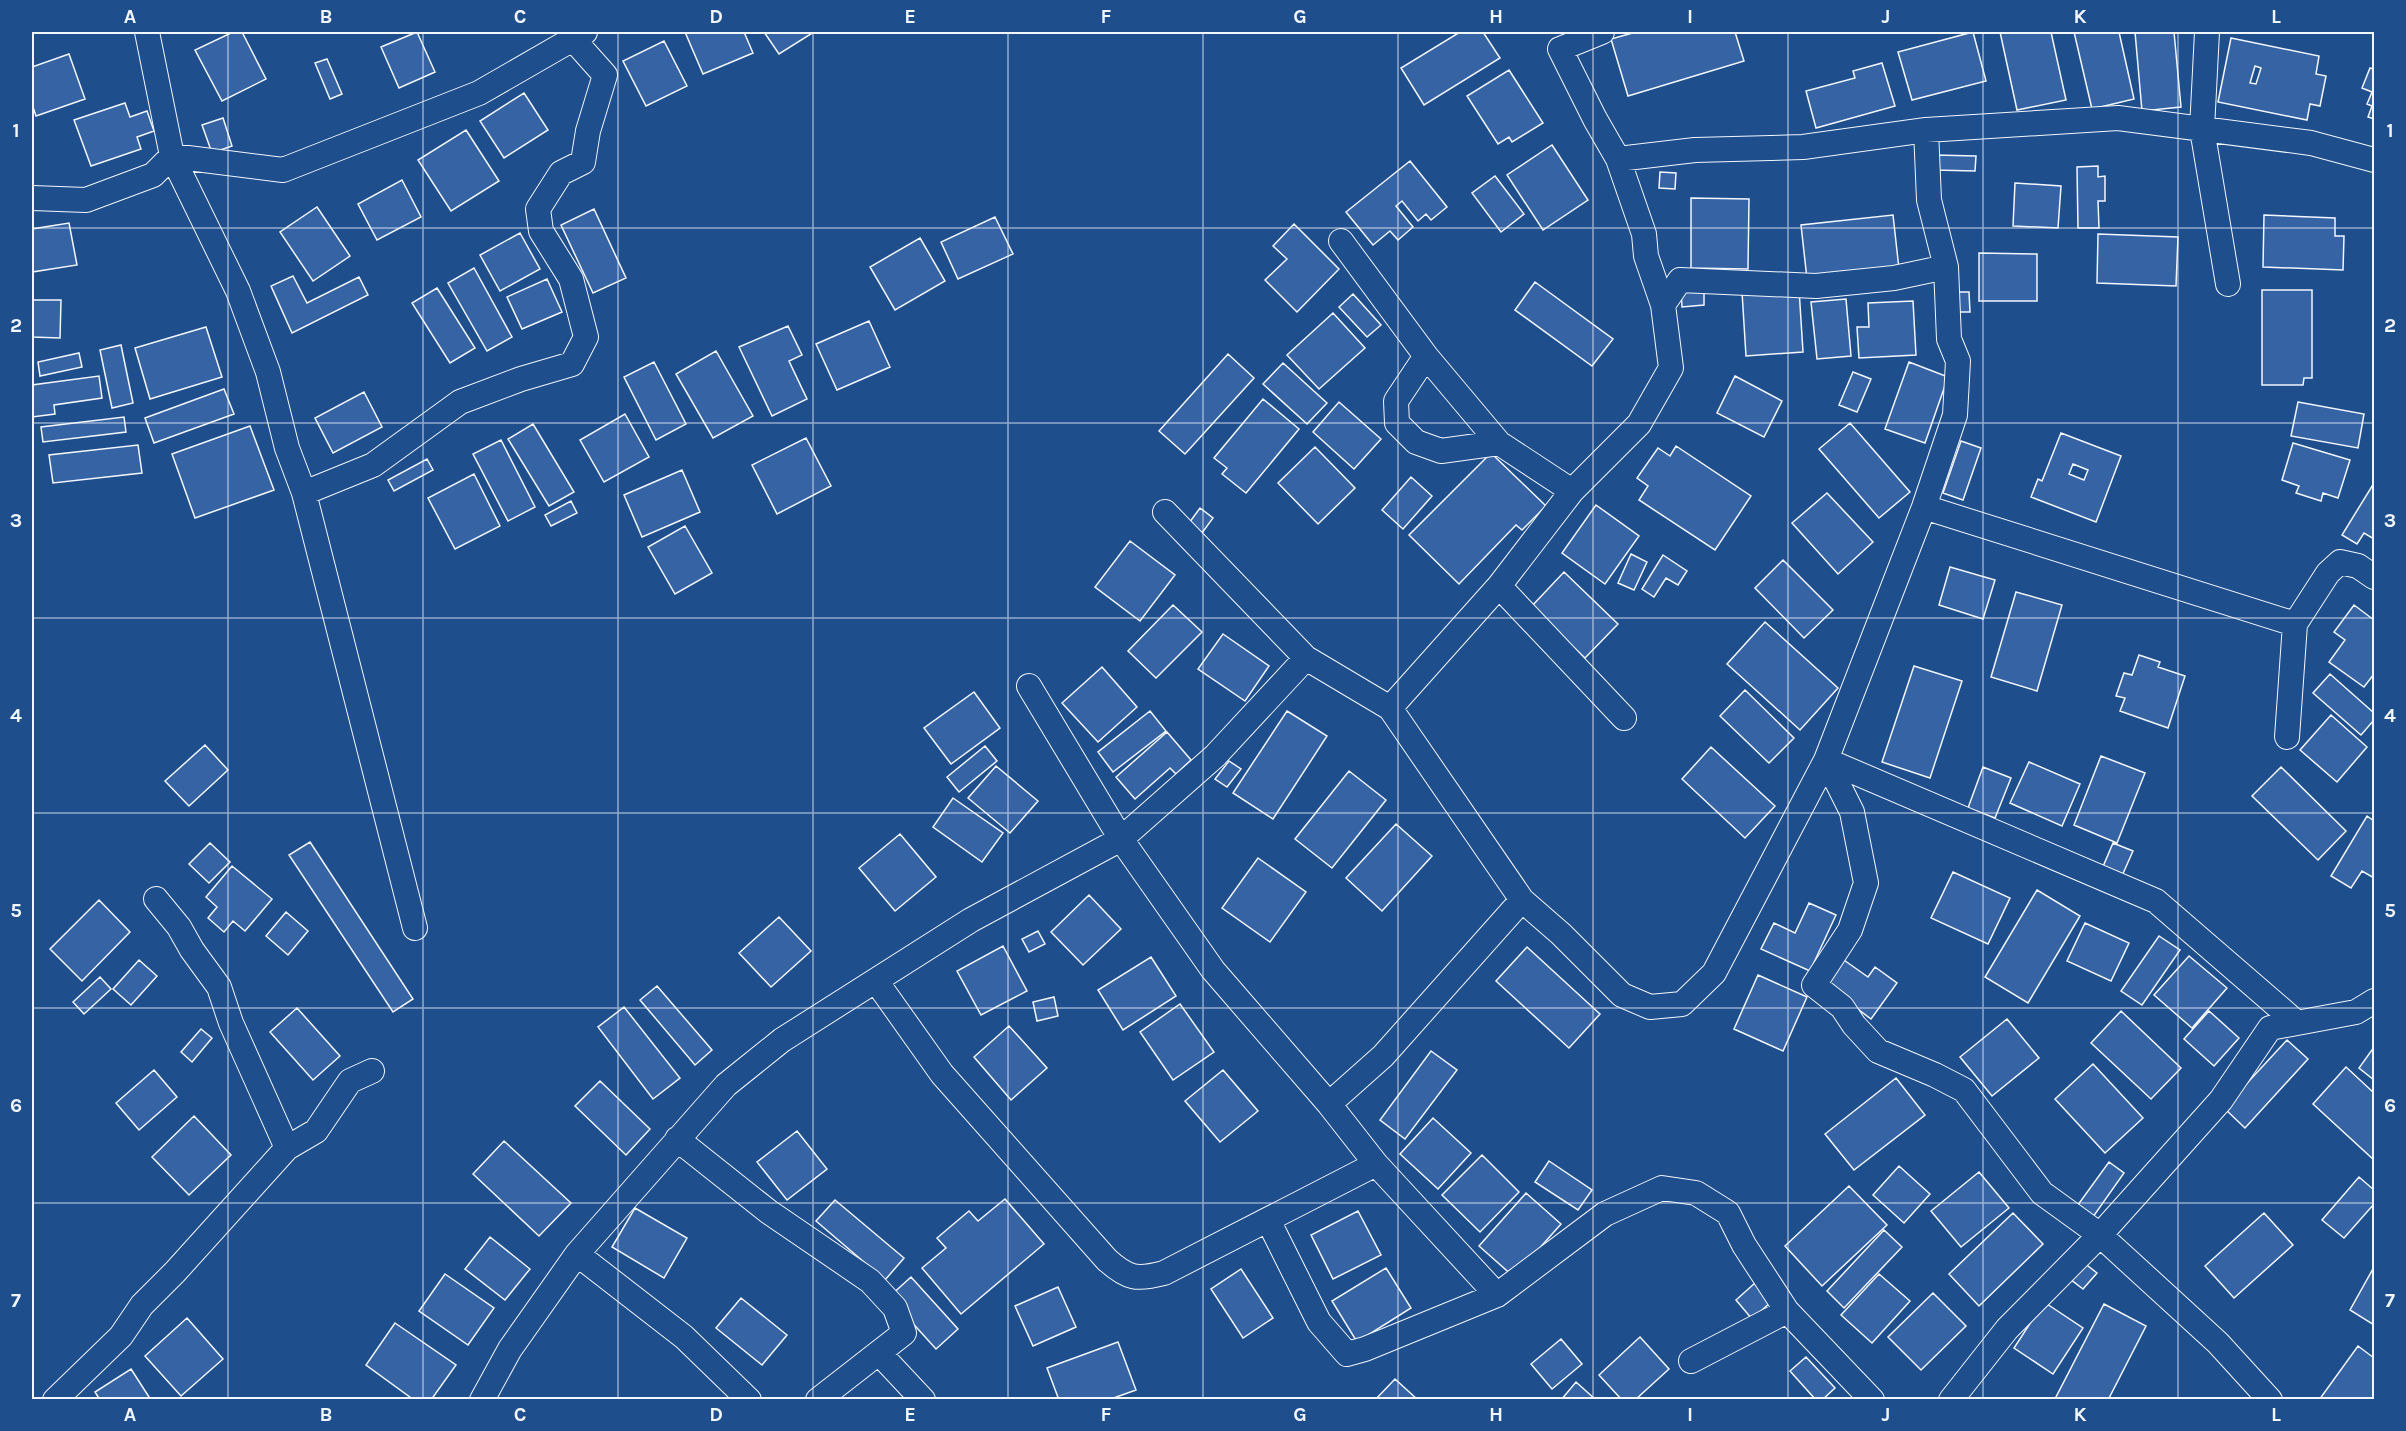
<svg xmlns="http://www.w3.org/2000/svg" width="2406" height="1431" viewBox="0 0 2406 1431" font-family="Karla,sans-serif">
	<style>
		.building { fill: #3563a3; stroke: #f2f6ff; stroke-width: 1.5; fill-rule: evenodd }
		.lines { fill: none; stroke-linecap: round; stroke-linejoin: round }
		.street-casing { stroke: #f2f6ff; stroke-width: 26 }
		.street { stroke: #1f4e8c; stroke-width: 24 }
		.grid { fill: none; stroke: #f2f6ff; stroke-width: 1.5; stroke-opacity: 0.55 }
		.neatline { fill: none; stroke: #f2f6ff; stroke-width: 2 }
		.grid-label { font-size: 20px; text-anchor: middle; font-weight: bold; fill: #f2f6ff }
	</style>
	<rect width="100%" height="100%" fill="#1f4e8c"/>
	<path class="building" d="M233,32H242L266,79L222,101L195,50Z
		M417,32L435,72L399,88L381,47Z
		M685,32H744L753,53L703,74Z
		M764,32H814L779,54Z
		M1460,32H1483L1500,58L1424,105L1401,68Z
		M1636,32H1735L1744,61L1628,96L1611,39Z
		M1973,32L1986,81L1912,100L1898,52Z
		M2000,32H2051L2066,100L2017,110Z
		M2074,32H2119L2134,99L2092,109Z
		M2135,32H2174L2181,107L2142,111Z
		M2231,38L2319,56L2316,74L2326,76L2320,106L2310,104L2307,120L2218,102ZM2255,66L2261,68L2256,84L2250,83Z
		M664,41L687,86L646,106L623,61Z
		M69,54L85,99L36,116L32,104V67Z
		M327,59L342,94L330,99L315,63Z
		M1882,63L1895,106L1816,128L1806,91L1855,78L1853,71Z
		M2370,68L2374,69V119L2368,117L2372,106L2367,104L2372,92L2362,88Z
		M1509,70L1543,123L1512,142L1509,137L1498,144L1467,96Z
		M524,93L548,130L504,158L480,121Z
		M125,103L130,117L147,111L154,131L137,137L141,149L91,166L74,120Z
		M223,118L232,146L212,153L202,125Z
		M466,130L499,181L451,211L418,160Z
		M1552,145L1588,200L1543,230L1507,175Z
		M1934,155L1976,156L1975,171L1934,170Z
		M1410,161L1447,207L1431,220L1426,214L1418,221L1402,201L1396,206L1413,227L1398,240L1390,231L1373,245L1346,212Z
		M2098,166V177L2105,176V201H2098L2099,228H2078L2077,167Z
		M1660,172L1676,173L1675,189L1659,188Z
		M1495,176L1524,214L1501,232L1472,193Z
		M402,180L421,217L377,240L358,204Z
		M2015,183L2061,186L2058,228L2013,226Z
		M1691,198L1749,199L1748,269L1691,268Z
		M317,207L350,256L313,281L280,232Z
		M594,209L626,278L593,293L561,225Z
		M1893,215L1899,269L1807,279L1801,225Z
		M2264,215L2335,218V236H2344L2343,270L2263,267Z
		M995,217L1013,254L958,279L941,242Z
		M69,223L77,265L32,272V229Z
		M1294,224L1339,269L1297,312L1265,280L1287,259L1273,246Z
		M520,233L540,269L500,291L480,255Z
		M2098,234L2178,237L2176,286L2097,283Z
		M920,238L945,281L895,310L870,267Z
		M1979,253L2037,254V301H1979Z
		M474,268L512,337L487,351L448,283Z
		M293,276L307,303L359,277L368,295L292,333L271,286Z
		M547,279L562,312L522,329L507,297Z
		M1535,282L1613,339L1592,366L1515,310Z
		M437,288L475,348L450,363L412,303Z
		M1704,289V305L1682,307L1681,291Z
		M1799,289L1803,352L1746,356L1742,292Z
		M2262,290H2312V378H2304L2303,385H2262Z
		M1954,292H1969L1970,312H1954Z
		M1353,294L1381,325L1367,337L1339,307Z
		M1846,299L1851,356L1817,359L1811,302Z
		M32,300H61L60,338L32,337Z
		M1913,301L1916,355L1859,358L1857,327H1869L1868,303Z
		M1333,313L1365,348L1319,389L1287,355Z
		M869,321L890,367L837,390L816,344Z
		M788,326L802,355L789,361L807,399L772,416L739,347Z
		M206,327L222,377L150,399L135,348Z
		M121,345L133,403L112,408L100,350Z
		M716,351L753,416L713,438L676,374Z
		M79,353L82,367L40,376L38,362Z
		M1228,354L1254,378L1185,454L1159,431Z
		M654,362L686,424L656,440L624,377Z
		M1909,362L1948,377L1925,443L1885,429Z
		M1283,363L1327,403L1307,424L1263,384Z
		M1853,372L1871,379L1857,412L1839,405Z
		M99,376L102,398L54,405L55,414L32,417V385Z
		M1735,376L1782,401L1764,437L1717,413Z
		M224,389L234,414L154,443L145,418Z
		M364,392L382,427L333,453L315,418Z
		M1263,399L1299,429L1246,493L1222,474L1227,468L1214,458Z
		M1339,402L1381,439L1354,469L1313,432Z
		M2298,402L2364,414L2358,448L2291,436Z
		M625,414L649,457L604,482L580,440Z
		M124,417L126,432L43,442L41,427Z
		M1850,423L1910,492L1879,518L1819,449Z
		M533,424L574,492L549,506L508,439Z
		M250,426L274,490L195,518L172,454Z
		M2061,433L2121,456L2096,522L2031,497L2038,479L2042,481ZM2073,464L2088,470L2084,480L2069,474Z
		M806,438L831,486L777,514L752,465Z
		M501,440L535,507L508,521L473,454Z
		M1961,441L1981,448L1963,500L1943,493Z
		M2293,443L2350,460L2338,498L2323,493L2321,501L2296,493L2299,486L2282,480Z
		M138,445L142,473L53,483L49,455Z
		M1676,446L1751,496L1715,550L1639,500L1648,486L1637,478L1658,448L1670,456Z
		M1315,447L1355,488L1318,524L1278,483Z
		M1491,453L1546,506L1522,530L1516,525L1459,584L1409,535Z
		M427,459L433,470L394,491L388,480Z
		M682,470L700,512L642,537L624,495Z
		M474,474L500,526L455,549L428,498Z
		M1411,477L1432,496L1403,529L1382,510Z
		M2374,483V539L2364,533L2357,544L2342,535Z
		M1827,493L1873,542L1838,574L1792,523Z
		M571,501L577,513L551,526L545,515Z
		M1596,505L1639,536L1605,584L1562,553Z
		M1200,508L1213,518L1202,533L1189,523Z
		M685,526L712,573L675,594L648,547Z
		M1130,541L1175,575L1140,621L1095,587Z
		M1631,554L1647,562L1634,590L1618,583Z
		M1663,555L1687,571L1678,585L1666,578L1654,597L1642,589Z
		M1783,560L1833,610L1804,638L1755,588Z
		M1950,567L1995,580L1983,619L1939,605Z
		M1564,572L1618,624L1585,658L1531,607Z
		M2016,592L2062,605L2037,691L1991,677Z
		M1173,605L1202,632L1156,678L1128,651Z
		M2354,605L2374,620V674L2364,687L2329,662L2345,640L2334,632Z
		M1765,622L1838,688L1800,730L1727,664Z
		M1223,634L1269,666L1245,701L1198,669Z
		M2139,655L2160,662L2158,667L2185,676L2168,728L2120,711L2125,698L2116,696L2124,673L2132,675Z
		M1914,666L1962,681L1930,778L1882,762Z
		M1102,667L1137,707L1098,742L1062,703Z
		M2330,674L2374,713V720L2361,735L2313,693Z
		M1745,690L1794,738L1769,763L1720,716Z
		M974,692L1000,728L951,764L924,728Z
		M1150,711L1166,731L1113,772L1098,752Z
		M1287,711L1327,736L1273,819L1233,793Z
		M2331,715L2367,747L2337,782L2300,750Z
		M1167,732L1191,760L1176,774L1170,768L1135,799L1116,777Z
		M205,745L228,770L189,806L165,781Z
		M985,746L997,761L959,792L947,777Z
		M1711,747L1775,806L1745,838L1682,779Z
		M2101,756L2145,773L2117,843L2074,825Z
		M1229,761L1241,769L1227,787L1215,779Z
		M2029,762L2080,784L2062,826L2010,803Z
		M996,766L1038,801L1010,833L968,798Z
		M1983,767L2011,778L1995,818L1968,808Z
		M2281,767L2346,831L2318,860L2252,796Z
		M1349,771L1386,800L1332,868L1295,839Z
		M953,798L1003,833L982,862L933,827Z
		M2367,816L2374,821V878L2362,871L2351,888L2331,876Z
		M1396,824L1432,856L1382,911L1346,878Z
		M900,834L936,877L895,911L859,868Z
		M310,842L413,999L393,1012L289,855Z
		M210,843L230,862L209,883L189,864Z
		M2113,843L2133,851L2121,878L2102,869Z
		M1258,858L1306,892L1270,942L1222,908Z
		M232,866L272,899L245,931L233,921L224,932L208,918L217,907L206,897Z
		M1953,872L2010,898L1988,944L1931,918Z
		M2037,890L2080,916L2028,1003L1985,977Z
		M1089,895L1121,929L1083,965L1051,932Z
		M99,900L130,932L82,981L50,949Z
		M1809,903L1836,915L1810,971L1761,949L1774,923L1795,933Z
		M286,912L308,931L288,955L266,936Z
		M779,917L811,951L771,987L739,953Z
		M2085,923L2129,943L2111,981L2067,961Z
		M1038,931L1045,944L1029,952L1022,939Z
		M2159,936L2180,950L2142,1005L2121,991Z
		M1003,946L1027,991L981,1015L957,971Z
		M1527,947L1600,1014L1569,1048L1496,981Z
		M2189,956L2227,988L2192,1028L2154,995Z
		M1151,957L1176,996L1123,1030L1098,990Z
		M1841,958L1868,977L1875,967L1897,983L1871,1019L1823,983Z
		M139,960L157,976L131,1005L113,989Z
		M1758,975L1807,997L1783,1051L1734,1029Z
		M100,977L111,989L84,1014L73,1002Z
		M657,986L712,1050L695,1065L640,1000Z
		M1054,997L1058,1016L1037,1021L1033,1002Z
		M1180,1004L1214,1052L1173,1080L1140,1032Z
		M624,1007L680,1078L653,1099L598,1027Z
		M297,1008L340,1056L313,1080L270,1032Z
		M2121,1011L2181,1068L2151,1099L2091,1043Z
		M2209,1011L2239,1038L2214,1066L2184,1039Z
		M2007,1019L2039,1058L1992,1096L1960,1057Z
		M1009,1026L1047,1068L1011,1100L974,1057Z
		M201,1029L212,1038L192,1062L181,1052Z
		M2287,1040L2308,1059L2245,1128L2224,1108Z
		M2374,1047V1080L2359,1068Z
		M1431,1051L1457,1070L1405,1139L1380,1120Z
		M2093,1064L2143,1118L2105,1153L2055,1099Z
		M2346,1067L2374,1093V1160L2313,1104Z
		M154,1070L177,1097L139,1130L116,1103Z
		M1223,1070L1258,1111L1220,1142L1185,1101Z
		M1896,1078L1925,1115L1854,1170L1825,1134Z
		M600,1081L650,1129L626,1155L575,1106Z
		M194,1116L231,1155L189,1195L152,1157Z
		M1433,1118L1471,1153L1438,1189L1400,1154Z
		M797,1131L827,1169L787,1200L757,1162Z
		M504,1141L571,1203L539,1236L473,1174Z
		M1482,1155L1519,1192L1480,1232L1442,1195Z
		M1549,1161L1592,1190L1578,1210L1535,1182Z
		M2109,1162L2124,1173L2088,1224L2072,1213Z
		M1899,1166L1930,1194L1904,1223L1873,1195Z
		M1979,1172L2009,1208L1961,1247L1931,1211Z
		M2359,1177L2374,1190V1204L2344,1238L2322,1220Z
		M1849,1186L1887,1225L1822,1286L1785,1246Z
		M1526,1193L1561,1224L1514,1277L1479,1246Z
		M1005,1199L1044,1244L961,1314L922,1268L946,1248L937,1238L969,1211L978,1221Z
		M835,1200L904,1258L885,1280L816,1221Z
		M635,1208L687,1238L664,1278L612,1247Z
		M1358,1211L1381,1255L1333,1279L1311,1235Z
		M2013,1213L2043,1244L1979,1306L1949,1274Z
		M2264,1213L2293,1245L2234,1298L2205,1266Z
		M1884,1230L1902,1247L1844,1308L1827,1291Z
		M490,1237L530,1269L505,1300L465,1269Z
		M2083,1262L2097,1273L2083,1289L2070,1279Z
		M2374,1267V1325L2350,1310Z
		M1386,1268L1411,1308L1357,1342L1332,1301Z
		M1241,1269L1273,1318L1243,1338L1211,1289Z
		M445,1274L494,1308L468,1345L419,1311Z
		M1879,1274L1910,1301L1872,1343L1841,1315Z
		M911,1277L958,1329L936,1349L889,1297Z
		M1755,1283L1771,1302L1752,1319L1736,1300Z
		M1058,1287L1076,1327L1033,1346L1015,1306Z
		M1933,1293L1966,1326L1921,1370L1888,1337Z
		M741,1298L787,1335L762,1365L716,1328Z
		M2044,1302L2083,1328L2053,1374L2014,1348Z
		M2104,1304L2146,1326L2108,1400H2057L2055,1399Z
		M187,1318L223,1359L181,1396L145,1356Z
		M395,1323L456,1365L431,1400H414L366,1365Z
		M1640,1337L1669,1369L1635,1400H1622L1599,1375Z
		M1561,1339L1582,1364L1552,1389L1531,1364Z
		M1118,1342L1136,1390L1108,1400H1059L1047,1368Z
		M2358,1346L2374,1358V1400H2319Z
		M1806,1357L1835,1388L1822,1400H1816L1790,1371Z
		M131,1369L151,1400H100L95,1392Z
		M1395,1379L1418,1400H1375Z
		M1576,1382L1596,1400H1561Z"/>
	<g class="lines">
		<defs>
			<path id="street" d="M147,32L172,156L238,291L268,372L287,448L304,493L373,465L460,402L521,379L572,364L586,337L571,279L541,231L538,209L561,173L583,162L588,131L605,75L572,38L571,32
				M2207,32L2202,129L2228,284
				M1926,130L2118,118L2311,143L2374,160
				M172,156L283,170L479,93L585,32
				M32,198L86,200L153,175L172,156
				M1341,241L1426,356L1499,443L1572,491
				M1663,305L1680,280L1816,286L1894,278L1946,267
				M1426,356L1396,401L1397,423L1416,442L1441,451L1499,443
				M304,493L415,928
				M1924,507L2295,624
				M1165,512L1306,658L1390,708L1522,900L1561,934L1622,995L1650,1007L1682,1004L1714,973L1826,760L1924,507L1955,415L1958,361L1949,339L1946,267L1929,200L1926,130L1803,147L1695,150L1618,159
				M1499,586L1624,718
				M1029,686L1121,839L1213,970L1329,1104L1376,1164L1497,1295
				M1390,708L1499,586L1572,491L1639,424L1671,368L1663,305L1646,256L1644,234L1618,159L1595,119L1560,49L1602,32
				M2287,737L2295,624L2328,573L2340,562L2358,566L2374,577
				M1826,760L1852,812L1866,883L1850,930L1814,985L1842,1007L1854,1025L1878,1051L1935,1075L1964,1090L2042,1193L2100,1235L2218,1343L2270,1400
				M1826,760L2156,901L2297,1023
				M876,981L942,1074L1107,1260C1128,1279 1137,1280 1164,1273L1376,1164
				M1329,1104L1383,1056L1522,900
				M677,1139L769,1212L870,1281L895,1308L904,1333L818,1400
				M287,1148L316,1131L350,1081L372,1071
				M1268,1220L1319,1322L1347,1354L1365,1349L1497,1295L1605,1214L1662,1188L1696,1193L1728,1213L1744,1245L1787,1311L1872,1400
				M577,1254L684,1337L749,1400
				M879,1353L923,1400
				M1691,1361L1787,1311
				M55,1400L121,1336L142,1305L175,1272L287,1148L231,1023L219,987L192,950L179,927L156,899
				M482,1400L510,1349L577,1254L726,1085L782,1040L971,920L1121,839L1215,756L1306,658
				M1951,1400L2007,1329L2100,1235L2221,1100L2270,1028L2356,1012L2374,1001"/>
		</defs>
		<use href="#street" class="street-casing"/>
		<use href="#street" class="street"/>
	</g>
	<path class="grid" d="M228,32V1400M423,32V1400M618,32V1400M813,32V1400M1008,32V1400M1203,32V1400M1398,32V1400M1593,32V1400M1788,32V1400M1983,32V1400M2178,32V1400M32,228H2374M32,423H2374M32,618H2374M32,813H2374M32,1008H2374M32,1203H2374"/>
	<rect width="2406" height="1431" fill="none" stroke="#1f4e8c" stroke-width="66"/>
	<rect x="33" y="33" width="2340" height="1365" class="neatline"/>
	<g class="grid-label">
		<text x="130" y="23">A</text>
		<text x="326" y="23">B</text>
		<text x="520" y="23">C</text>
		<text x="716" y="23">D</text>
		<text x="910" y="23">E</text>
		<text x="1106" y="23">F</text>
		<text x="1300" y="23">G</text>
		<text x="1496" y="23">H</text>
		<text x="1690" y="23">I</text>
		<text x="1886" y="23">J</text>
		<text x="2080" y="23">K</text>
		<text x="2276" y="23">L</text>
		<text x="16" y="137">1</text>
		<text x="2390" y="137">1</text>
		<text x="16" y="332">2</text>
		<text x="2390" y="332">2</text>
		<text x="16" y="527">3</text>
		<text x="2390" y="527">3</text>
		<text x="16" y="722">4</text>
		<text x="2390" y="722">4</text>
		<text x="16" y="917">5</text>
		<text x="2390" y="917">5</text>
		<text x="16" y="1112">6</text>
		<text x="2390" y="1112">6</text>
		<text x="16" y="1307">7</text>
		<text x="2390" y="1307">7</text>
		<text x="130" y="1421">A</text>
		<text x="326" y="1421">B</text>
		<text x="520" y="1421">C</text>
		<text x="716" y="1421">D</text>
		<text x="910" y="1421">E</text>
		<text x="1106" y="1421">F</text>
		<text x="1300" y="1421">G</text>
		<text x="1496" y="1421">H</text>
		<text x="1690" y="1421">I</text>
		<text x="1886" y="1421">J</text>
		<text x="2080" y="1421">K</text>
		<text x="2276" y="1421">L</text>
	</g>
</svg>
